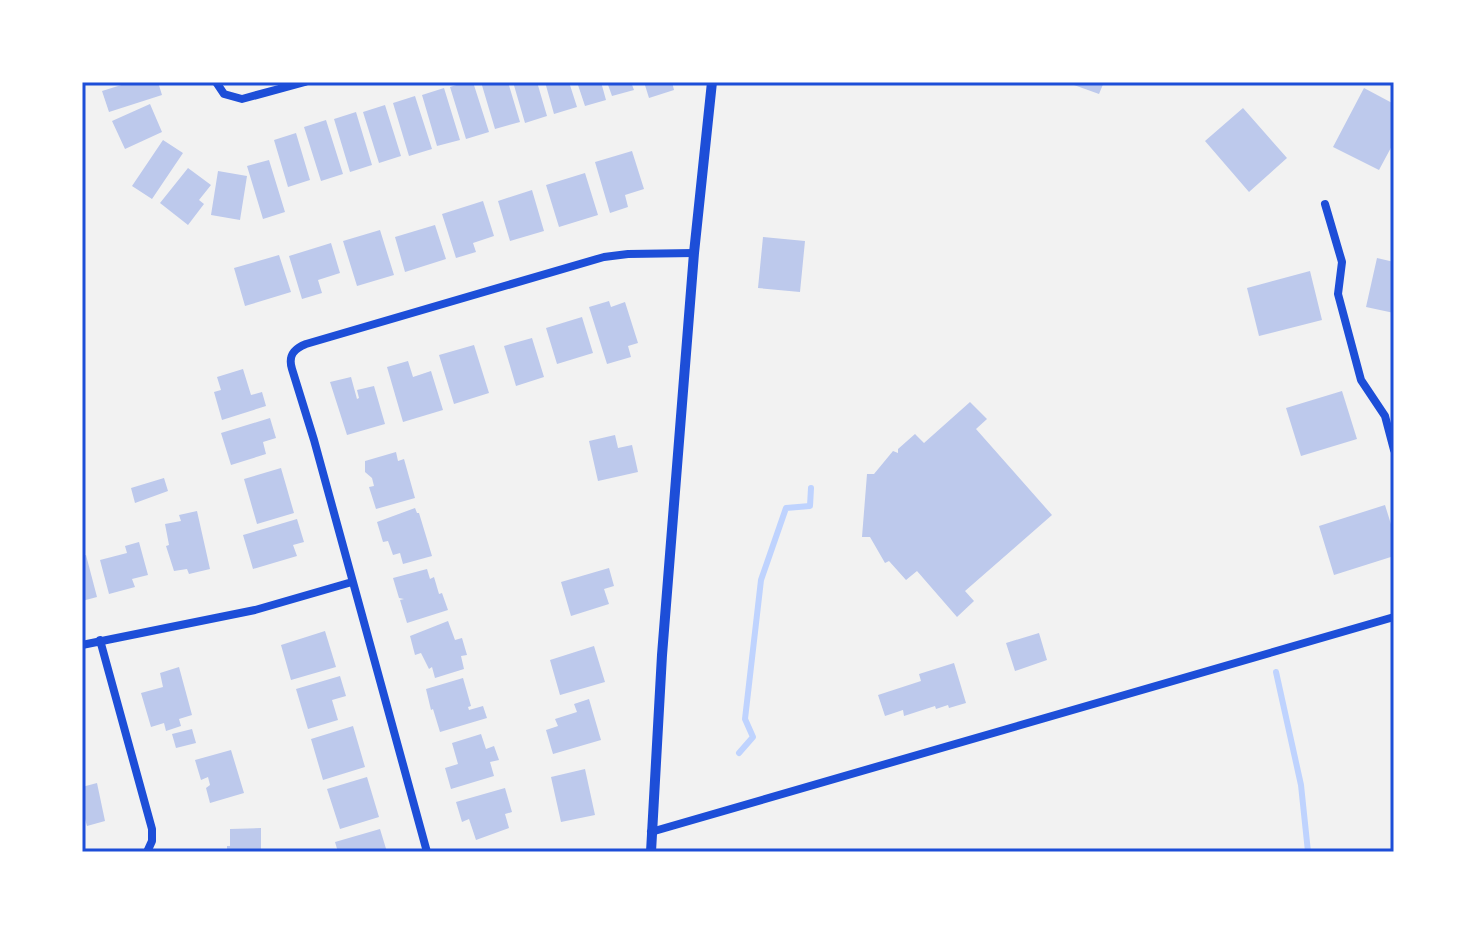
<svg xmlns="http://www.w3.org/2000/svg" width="1476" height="934" viewBox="0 0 1476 934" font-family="'Fira Sans',sans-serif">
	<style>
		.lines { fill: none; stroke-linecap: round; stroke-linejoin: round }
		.stream { stroke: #bfd3fe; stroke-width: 6 }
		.building { fill: #bdc9ec }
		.minor { stroke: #1d4ed8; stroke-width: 8 }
		.tertiary { stroke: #1d4ed8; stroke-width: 10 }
		.neatline { fill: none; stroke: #1d4ed8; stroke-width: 3 }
	</style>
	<rect width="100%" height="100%" fill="#f2f2f2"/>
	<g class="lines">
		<path class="stream" d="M1276,672L1301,785L1308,852
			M739,753L753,737L745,719L761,580L786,508L810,506L811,488"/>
	</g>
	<path class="building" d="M131,82H158L162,95L109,112L102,91Z
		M466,82H473L489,132L466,139L450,87Z
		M481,82H508L520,122L495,129Z
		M513,82H537L547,116L525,123Z
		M545,82H569L577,107L554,114Z
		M577,82H601L606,100L585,106Z
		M607,82H631L634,90L612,96Z
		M644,82H672L674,90L649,98Z
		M1075,82H1104L1099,94L1074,85Z
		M444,88L460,140L437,146L422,95Z
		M1364,88L1394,104V142L1379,170L1333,147Z
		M415,96L432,149L409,156L393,103Z
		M150,104L162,132L125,149L112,121Z
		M385,105L401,156L379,163L363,112Z
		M1243,108L1287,158L1249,192L1205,141Z
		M356,112L372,165L350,172L334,119Z
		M326,120L343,174L321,181L304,127Z
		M296,133L310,180L288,187L274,140Z
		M163,140L183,153L152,199L132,186Z
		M632,151L644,189L625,195L628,207L610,213L595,162Z
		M269,160L285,212L263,219L247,166Z
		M188,168L211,185L199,200L204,204L188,225L160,203Z
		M218,171L247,176L240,220L211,215Z
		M585,173L598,215L559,227L546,185Z
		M532,190L544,231L510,241L498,201Z
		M483,201L494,236L473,243L476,252L456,258L442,214Z
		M435,225L446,259L405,272L395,237Z
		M380,230L394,275L357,286L343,241Z
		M763,237L805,241L800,292L758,288Z
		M331,243L340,273L318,280L322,293L302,299L289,256Z
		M279,255L291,292L245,306L234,268Z
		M1377,258L1394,262V313L1366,307Z
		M1310,271L1322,320L1259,336L1247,288Z
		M609,301L611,307L625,302L638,343L628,346L631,357L607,364L589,307Z
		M582,317L593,353L557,364L546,328Z
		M532,338L544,377L516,386L504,346Z
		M474,345L489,393L454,404L439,355Z
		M408,361L413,377L431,371L443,410L403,422L387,367Z
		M243,369L251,395L262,392L266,406L222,420L214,392L221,390L217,377Z
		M351,377L357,399L359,398L357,390L374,386L385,424L347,435L330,382Z
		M1342,391L1357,439L1301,456L1286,408Z
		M970,402L987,419L976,429L1052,515L965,591L974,601L957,617L917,571L906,580L889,561L885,563L870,537H862L867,474H874L893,451L898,453V449L915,434L924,443Z
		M270,418L276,438L263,442L266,454L231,465L221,433Z
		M615,435L618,448L632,445L638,472L598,481L589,441Z
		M396,452L398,461L404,459L415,498L376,509L369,487L374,486L372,478L365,472V461Z
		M281,468L294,513L257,524L244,479Z
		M164,478L168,491L135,503L131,488Z
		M1385,505L1394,534V556L1334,575L1319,526Z
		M415,508L417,513H419L432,556L403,564L400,553L393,555L388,541L383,542L377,522Z
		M197,511L210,569L189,574L187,569L174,571L166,546L169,545L165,524L181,521L179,515Z
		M297,519L304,542L293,545L297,556L253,569L243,535Z
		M139,542L148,575L132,579L135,587L109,594L100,560L127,553L125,546Z
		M86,555L97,597L82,601V556Z
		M609,568L614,586L604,589L609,604L571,616L561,582Z
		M427,569L430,579L434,577L439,594L442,593L448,610L407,623L400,600L404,599L399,598L393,578Z
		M448,621L455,640L462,638L467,655L461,656L464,669L435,678L432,667L429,669L421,653L415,655L410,636Z
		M325,631L336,667L291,680L281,645Z
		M1039,633L1047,660L1015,671L1006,643Z
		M594,646L605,682L560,695L550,660Z
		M954,663L966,703L949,708L948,705L936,709L935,706L904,716L903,710L885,716L878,695L921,681L919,674Z
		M179,667L192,715L179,719L181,726L166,731L164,723L151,727L141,693L163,687L160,673Z
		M340,676L346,696L332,700L338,720L308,729L296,689Z
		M463,678L471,706L468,707L469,710L483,706L487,718L440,732L433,709L431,710L426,689Z
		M589,699L601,740L553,754L546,730L558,726L555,719L577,712L574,704Z
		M353,726L365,767L323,780L311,739Z
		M192,729L196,743L176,748L172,734Z
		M481,734L486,749L494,746L499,760L490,762L494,776L451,789L445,768L458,764L452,743Z
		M231,750L244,793L210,803L206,788L210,785L208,777L201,780L195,760Z
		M585,769L595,815L561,822L551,777Z
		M367,777L379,817L340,829L327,789Z
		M97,783L105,821L87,826L85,819L82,820V787Z
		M505,788L512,812L505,814L509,828L476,840L469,819L462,822L456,802Z
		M261,828V852H227V846H230V829Z
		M380,829L387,852H338L335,842Z"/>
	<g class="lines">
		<path class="minor" d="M216,82L224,94L242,99L305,82
			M1325,204L1342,262L1338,294L1361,380L1385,416L1394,450
			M100,640L152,829V841L147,852
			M82,645L255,610L352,582
			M651,832L1394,617
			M427,852L314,440L292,369C288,356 293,349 306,344L604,257L628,254L694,253"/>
		<path class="tertiary" d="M651,852L662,655L694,253L712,82"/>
	</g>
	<rect width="1476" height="934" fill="none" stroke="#ffffff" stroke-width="168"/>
	<rect x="84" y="84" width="1308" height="766" class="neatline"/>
</svg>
